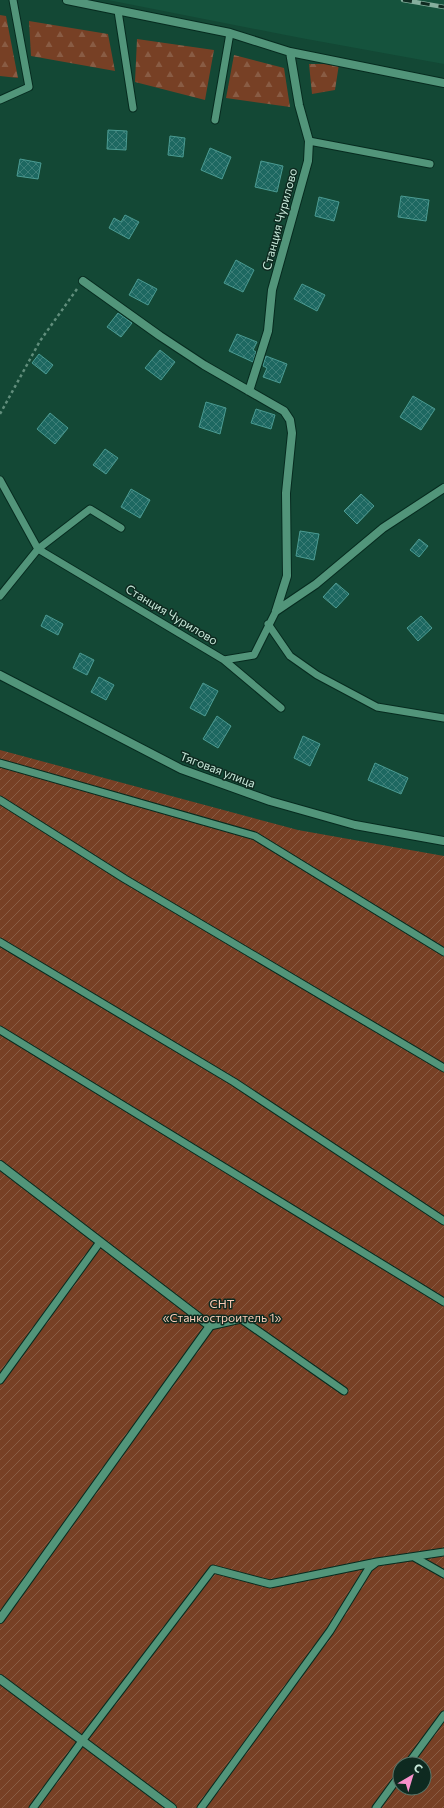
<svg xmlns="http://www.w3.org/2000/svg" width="444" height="1808" viewBox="0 0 444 1808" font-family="Commissioner,sans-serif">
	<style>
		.built { fill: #15533d }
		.forest { fill: url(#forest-firs) }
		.garden { fill: url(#garden-furrows); fill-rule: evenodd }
		.building { fill: url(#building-cross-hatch); stroke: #4b9b92 }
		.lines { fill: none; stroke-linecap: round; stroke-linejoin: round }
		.lane-casing { stroke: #062b1f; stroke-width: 9 }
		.street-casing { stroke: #062b1f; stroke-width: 10 }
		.path { stroke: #618e7c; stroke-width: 2.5; stroke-dasharray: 3 3; stroke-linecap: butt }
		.lane { stroke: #52957a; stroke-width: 7 }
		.street { stroke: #52957a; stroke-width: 8 }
		.rail-casing { stroke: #85ae9d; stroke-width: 4.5 }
		.rail { stroke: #0e2a20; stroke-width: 3; stroke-dasharray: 9; stroke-linecap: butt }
		.labels { text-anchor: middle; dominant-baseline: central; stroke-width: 3; stroke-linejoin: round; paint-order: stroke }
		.street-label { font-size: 12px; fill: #c8e9da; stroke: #0e2a20 }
		.park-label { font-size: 12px; fill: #fccdb8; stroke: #0e2a20 }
	</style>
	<defs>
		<pattern id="forest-firs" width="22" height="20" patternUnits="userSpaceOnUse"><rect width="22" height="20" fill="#774025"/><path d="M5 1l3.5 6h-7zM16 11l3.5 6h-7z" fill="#895c44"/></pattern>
		<pattern id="garden-furrows" width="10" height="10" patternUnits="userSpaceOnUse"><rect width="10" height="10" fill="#774025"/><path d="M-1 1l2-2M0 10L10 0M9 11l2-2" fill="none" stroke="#895c44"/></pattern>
		<pattern id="building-cross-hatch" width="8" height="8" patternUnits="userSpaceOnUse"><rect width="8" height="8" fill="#1d6861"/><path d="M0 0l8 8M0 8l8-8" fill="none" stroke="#3c7e77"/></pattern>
	</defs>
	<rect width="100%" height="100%" fill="#134835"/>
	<path class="built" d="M108,0H444V64L301,38Z"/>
	<path class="forest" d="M0,15L6,16L18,78L0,76Z
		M29,21L108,34L115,71L31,56Z
		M137,39L214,50L205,100L135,82Z
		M234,55L284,68L290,107L226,98Z
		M309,64H339L335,90L312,94Z"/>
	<path class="garden" d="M0,750L298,830L444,856V1808H0ZM400,1764H424V1788H400Z"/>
	<path class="building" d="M108,130L127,131L126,150L107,149Z
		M170,136L185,138L183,157L168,155Z
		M210,148L231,157L222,179L201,170Z
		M20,159L41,163L38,179L17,176Z
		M261,161L283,166L277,192L255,187Z
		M401,196L429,200L426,221L398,217Z
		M319,197L339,202L334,221L315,216Z
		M125,215L139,222L129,239L109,228L114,218L121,222Z
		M236,260L254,270L243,292L224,283Z
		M138,279L157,289L148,305L129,295Z
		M302,284L325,295L317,311L294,299Z
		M118,313L132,323L121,337L107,327Z
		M237,334L257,342L253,350L256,352L253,362L229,351Z
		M160,350L175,362L161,380L145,368Z
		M39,354L53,365L46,374L32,363Z
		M266,356L287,364L280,383L263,377L267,368L263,366Z
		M413,396L435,409L421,430L400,417Z
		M206,402L226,408L220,434L199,427Z
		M256,409L275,415L271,429L251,423Z
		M50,413L68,428L55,444L37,429Z
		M105,449L118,458L106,474L93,465Z
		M131,489L150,500L140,518L121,507Z
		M361,494L374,506L357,524L344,511Z
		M300,531L319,534L314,560L296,556Z
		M419,539L428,546L419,557L410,550Z
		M336,583L349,594L336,608L323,597Z
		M46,615L63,624L58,635L41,626Z
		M421,616L432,628L418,641L407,628Z
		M80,653L94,660L87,675L73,668Z
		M99,677L114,685L106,700L91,692Z
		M203,683L218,691L205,716L190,708Z
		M217,716L231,726L218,748L203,739Z
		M303,736L320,744L310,766L294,758Z
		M375,763L408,778L401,794L368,780Z"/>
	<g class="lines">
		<defs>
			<path id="lane" d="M118,11L133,108
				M0,100L29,87L13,0
				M215,120L230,33
				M309,141L430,164
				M0,480L38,549L0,596
				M121,528L90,509L38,549L224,660L254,655L276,611
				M268,624L290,656L317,675L377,707L444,718
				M224,660L281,708
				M0,763L255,836L444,952
				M0,800L125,879L444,1068
				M0,942L234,1082L444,1221
				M0,1030L444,1302
				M210,1326L241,1319L344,1391
				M0,1380L100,1242
				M414,1557L444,1574
				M408,1764L444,1715
				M33,1808L82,1741L213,1569L270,1584L377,1562
				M201,1808L330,1631L369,1568L377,1562L444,1552
				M376,1808L400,1775"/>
			<path id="street" d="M67,0L230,33L290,52L444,83
				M83,281L160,336L204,365L284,411L290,420L292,433L286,493L287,576L276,611
				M249,391L268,331L272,290L308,161L309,141L299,105L290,52
				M276,611L316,584L383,528L444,488
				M0,675L181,769L270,801L355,825L444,841
				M0,1165L210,1326L0,1619
				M0,1679L172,1808"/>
		</defs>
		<use href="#lane" class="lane-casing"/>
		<use href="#street" class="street-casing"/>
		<path class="path" d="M0,414L40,341L77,289"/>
		<use href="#lane" class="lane"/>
		<use href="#street" class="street"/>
		<defs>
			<path id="rail" d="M403,0L444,7"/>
		</defs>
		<use href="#rail" class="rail-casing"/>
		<use href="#rail" class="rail"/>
	</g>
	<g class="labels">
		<g class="street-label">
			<text transform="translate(279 219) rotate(-75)">Станция Чурилово</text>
			<text transform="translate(172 614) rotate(31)">Станция Чурилово</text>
			<text transform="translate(218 769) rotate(21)">Тяговая улица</text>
		</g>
		<g class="park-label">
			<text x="222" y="1303">СНТ<tspan x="222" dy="14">«Станкостроитель 1»</tspan></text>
		</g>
	</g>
	<g transform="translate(412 1776) rotate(38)"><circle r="19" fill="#0e2a20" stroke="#58766a"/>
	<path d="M0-3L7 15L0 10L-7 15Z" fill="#f890cb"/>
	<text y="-6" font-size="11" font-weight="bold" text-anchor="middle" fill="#c8e9da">С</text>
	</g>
</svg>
